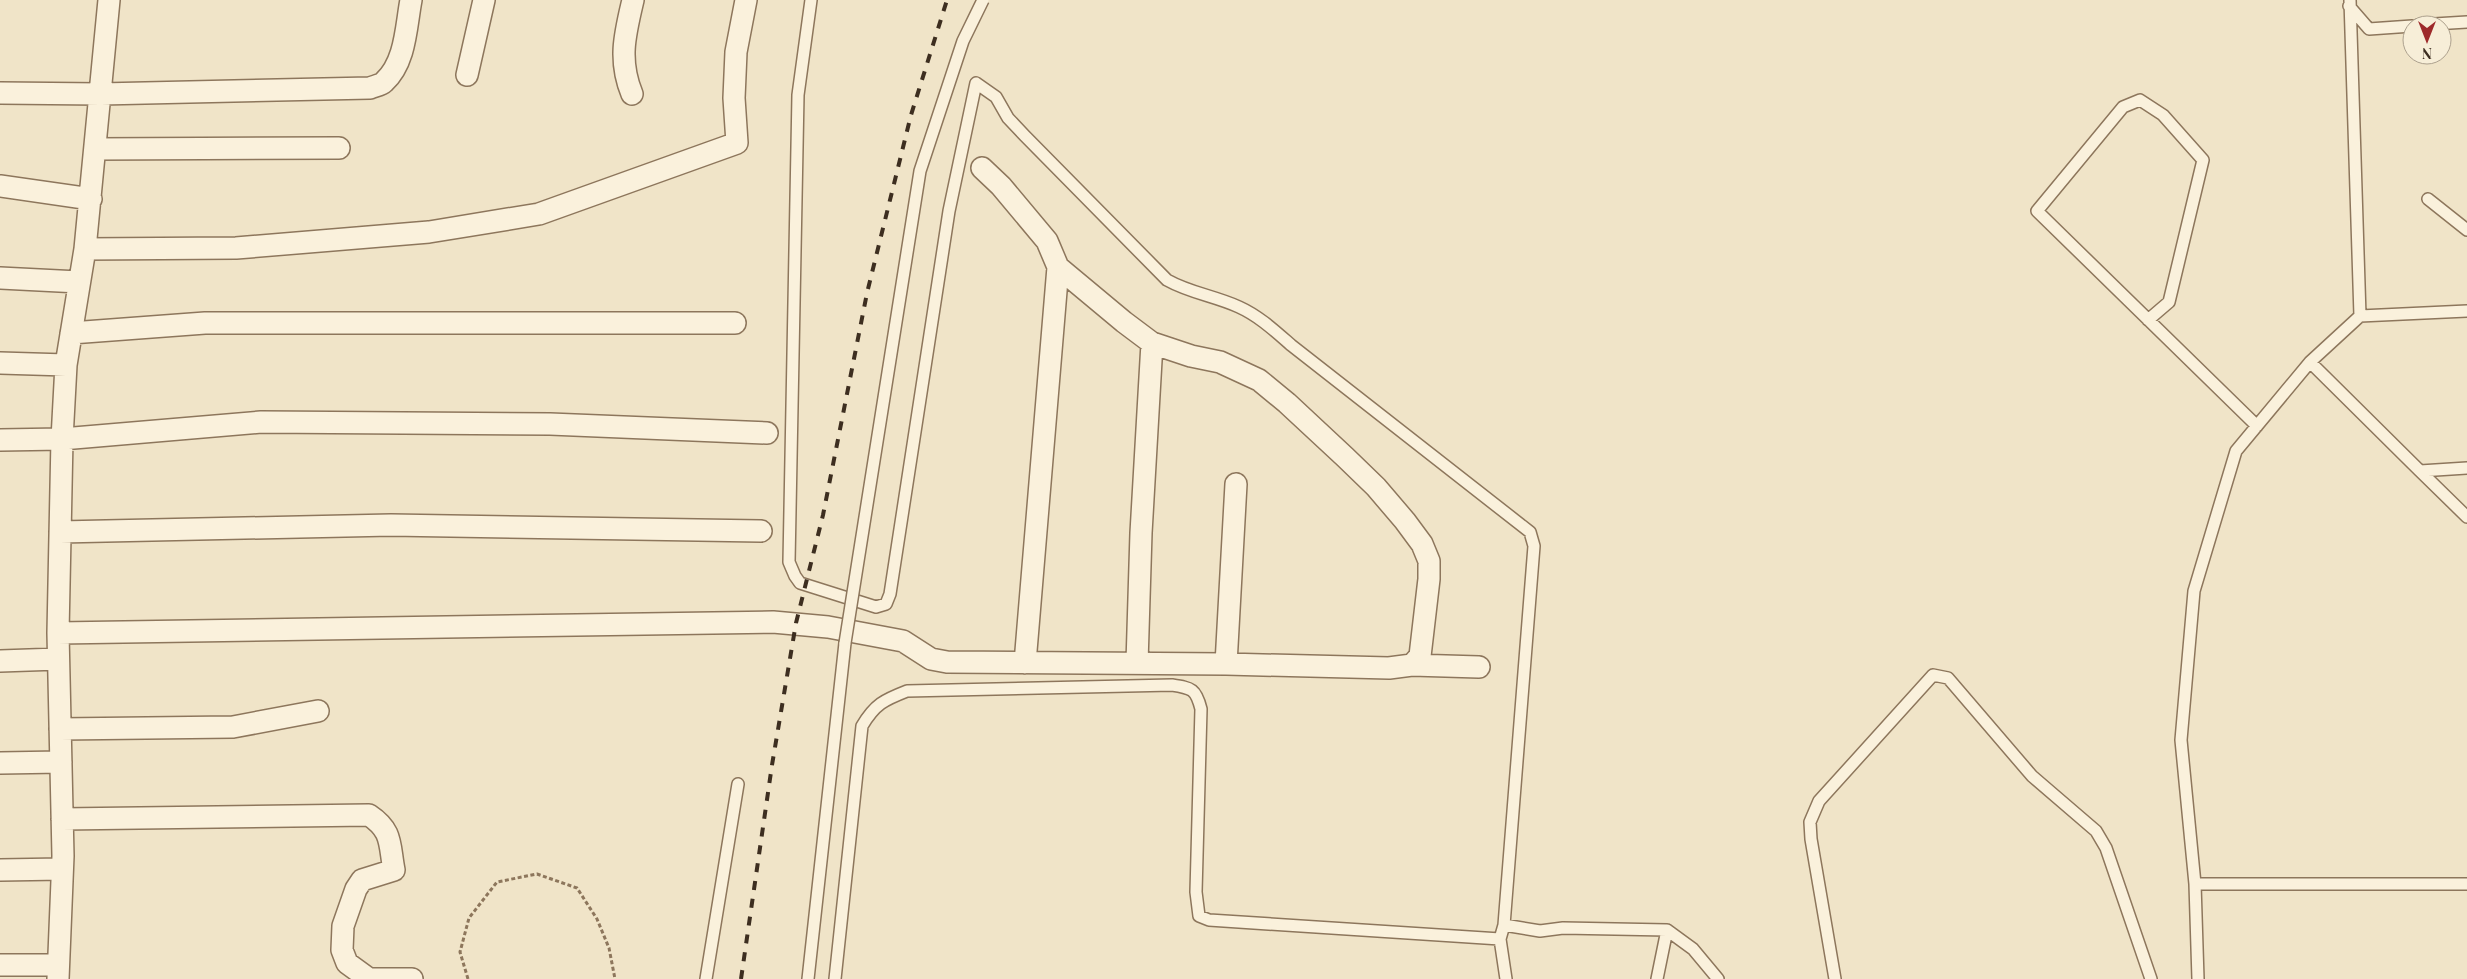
<svg xmlns="http://www.w3.org/2000/svg" width="2467" height="979" viewBox="0 0 2467 979" font-family="'Playfair Display',serif">
	<style>
		.lines { fill: none; stroke-linecap: round; stroke-linejoin: round }
		.service-casing { stroke: #8d765c; stroke-width: 14 }
		.minor-casing { stroke: #8d765c; stroke-width: 24 }
		.path { stroke: #8d765c; stroke-width: 3; stroke-dasharray: 4 2.5; stroke-linecap: butt }
		.service { stroke: #faf1dc; stroke-width: 11 }
		.minor { stroke: #faf1dc; stroke-width: 21 }
		.rail { stroke: #3d2e20; stroke-width: 4; stroke-dasharray: 9 9; stroke-linecap: butt }
		.service-bridge-casing { stroke: #8d765c; stroke-width: 14; stroke-linecap: butt }
		.service-bridge { stroke: #faf1dc; stroke-width: 11 }
	</style>
	<rect width="100%" height="100%" fill="#f0e4c8"/>
	<g class="lines">
		<defs>
			<path id="service" d="M811,0L798,95L789,562L795,576L800,583L876,607L886,604L890,594L949,211L976,83L996,97L1008,118L1025,136L1167,280C1190,293 1215,296 1239,307C1259,316 1275,331 1291,345L1530,532L1534,546L1504,925
				M2349,6L2369,29L2412,26
				M2418,25L2467,22
				M2428,199L2467,230
				M2360,316L2467,311
				M2148,320L2169,302L2203,160L2163,115L2140,100L2123,107L2037,211L2257,426
				M2310,362L2420,471L2467,468
				M2420,471L2467,517
				M2195,884H2467
				M1667,930L1693,949L1718,979
				M706,979L738,784
				M808,979L845,643
				M835,979L862,726C875,704 884,700 907,691L1172,685C1192,688 1196,689 1201,709L1196,892L1199,916L1209,920L1500,939
				M1506,979L1500,939L1504,925L1540,931L1563,928L1667,930L1657,979
				M1835,979L1811,839L1810,822L1819,801L1933,675L1948,678L2032,776L2096,831L2106,848L2151,979
				M2198,979L2195,884L2181,740L2194,591L2236,451L2310,362L2360,316L2350,0"/>
			<path id="minor" d="M467,75L484,0
				M0,93L101,94L370,88C375,86 381,85 384,82C406,62 406,26 411,0
				M632,94C618,60 625,34 633,0
				M95,149L339,148
				M0,186L91,199
				M85,249L236,248L429,232L539,214L737,143L734,98L736,52L746,0
				M0,278L79,282
				M71,333L205,323H735
				M0,363L66,365
				M0,440L62,439L261,422L550,424L767,433
				M60,532L391,525L761,531
				M58,633L773,622L828,627L903,641L931,659L947,662L1226,664L1389,668L1412,665L1420,656L1429,579V561L1422,544L1405,521L1376,487L1345,457L1287,403L1259,380L1220,362L1191,356L1152,343L1124,322L1058,267L1047,241L1001,186L982,168
				M0,661L58,659
				M1025,663L1058,267
				M1137,663L1141,533L1152,343
				M1226,664L1236,484
				M1412,665L1479,667
				M60,729L233,727L318,711
				M0,763L61,762
				M62,819L369,815C393,831 389,844 394,870L362,880L356,889L343,926L342,950L347,963L369,979H412
				M0,870L62,869
				M0,965H58
				M58,979L63,856L58,633L62,439L66,365L85,249L109,0"/>
		</defs>
		<use href="#service" class="service-casing"/>
		<use href="#minor" class="minor-casing"/>
		<path class="path" d="M468,979L460,952L469,918L497,882L537,874L577,888L597,919L609,948L615,979"/>
		<use href="#service" class="service"/>
		<use href="#minor" class="minor"/>
		<path class="rail" d="M741,979L772,765L796,623L823,515L867,293L911,115L947,0"/>
		<defs>
			<path id="service-bridge" d="M845,643L920,171L963,41L983,0"/>
		</defs>
		<use href="#service-bridge" class="service-bridge-casing"/>
		<use href="#service-bridge" class="service-bridge"/>
	</g>
	<g transform="translate(2427 40) rotate(180)"><circle r="24" fill="#f7eed8" stroke="#ada18e"/>
	<path d="M0-4L9 19L0 12L-9 19Z" fill="#9e2a2b"/>
	<text y="-8" font-size="14" font-weight="bold" text-anchor="middle" fill="#3d2e20">N</text>
	</g>
</svg>
